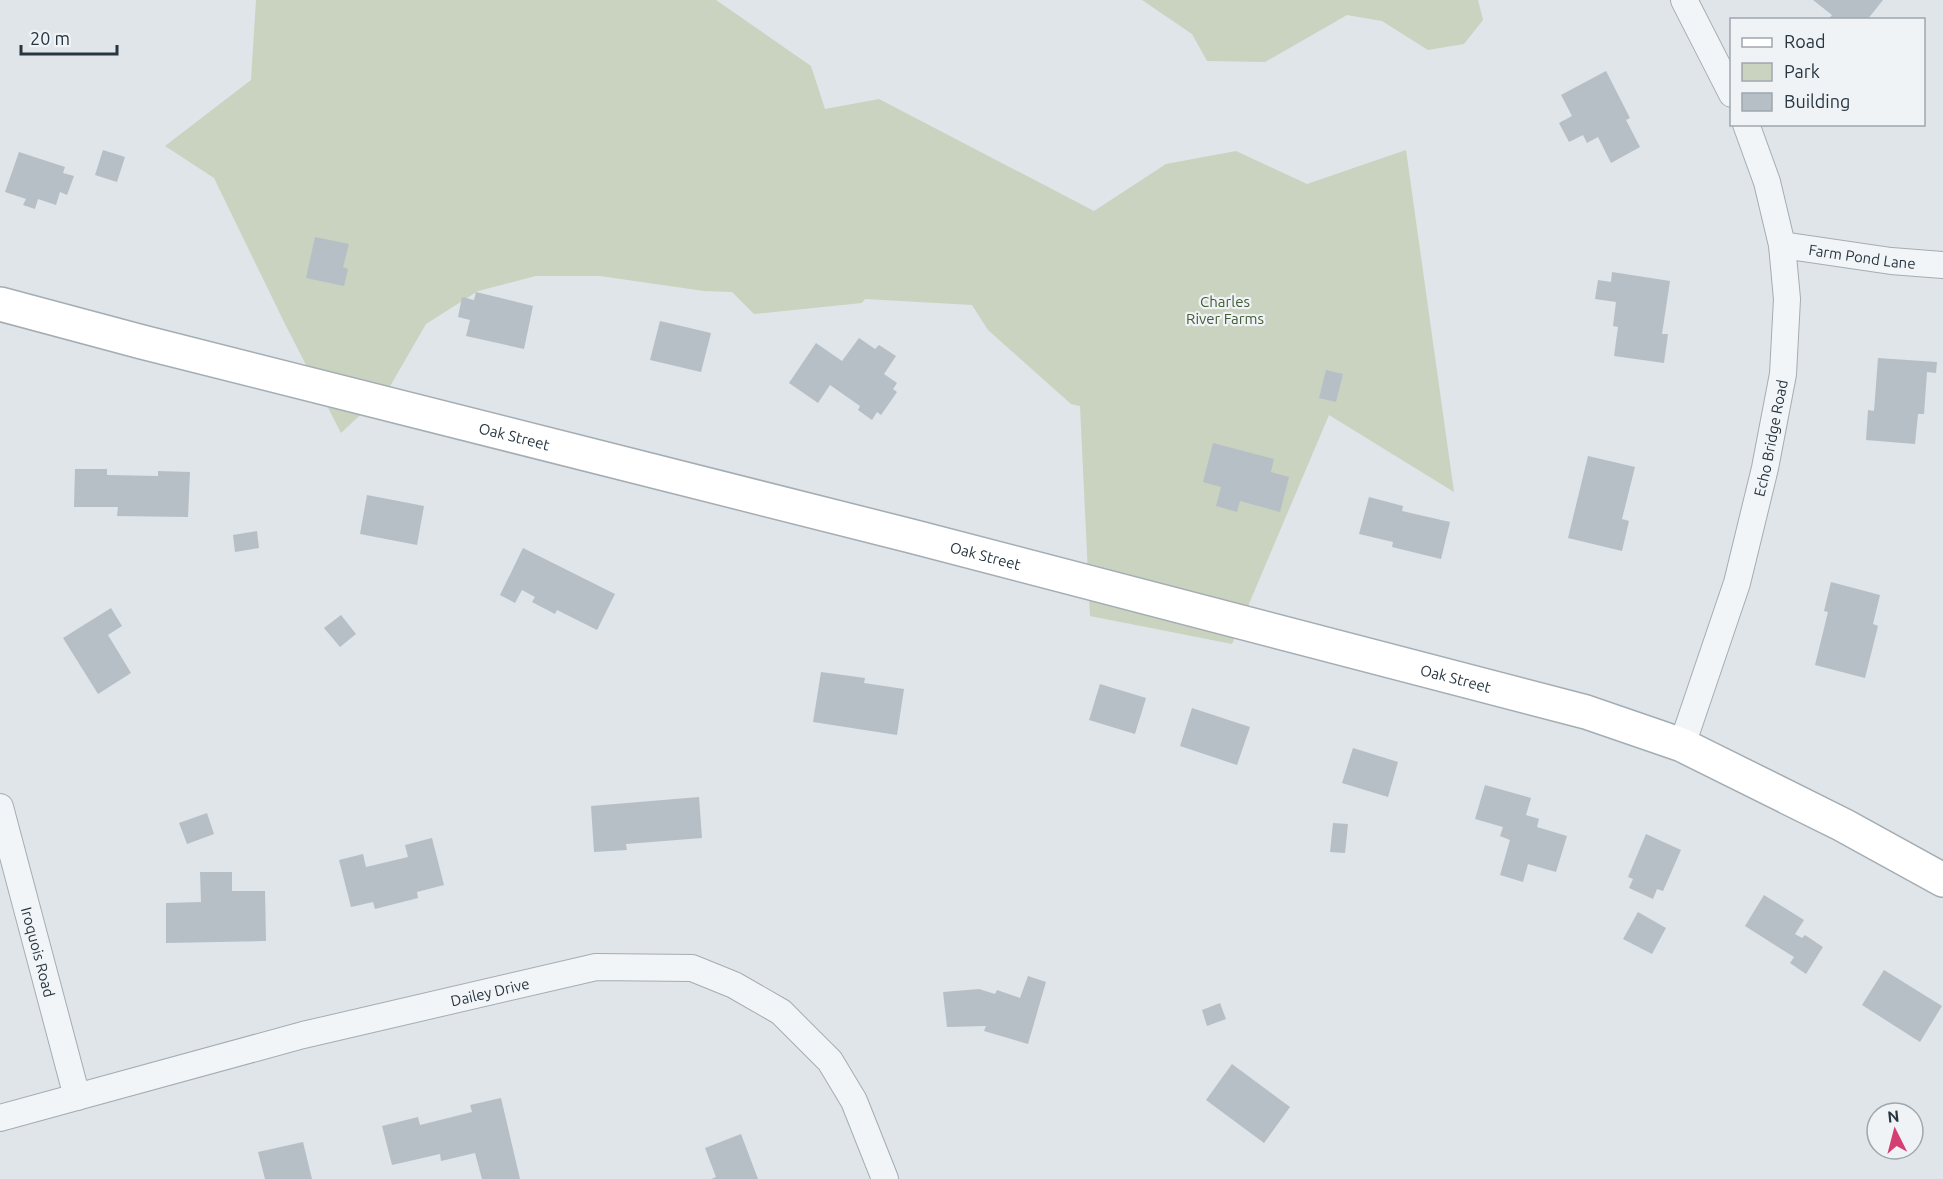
<svg xmlns="http://www.w3.org/2000/svg" width="1943" height="1179" viewBox="0 0 1943 1179" font-family="Ubuntu,sans-serif">
	<style>
		.green { fill: #c9d3c0 }
		.building { fill: #b6bfc6 }
		.lines { fill: none; stroke-linecap: round; stroke-linejoin: round }
		.street-casing { stroke: #a4adb3; stroke-width: 28 }
		.secondary-casing { stroke: #a4adb3; stroke-width: 36 }
		.street { stroke: #f2f5f7; stroke-width: 26 }
		.secondary { stroke: #fff; stroke-width: 33 }
		.labels { text-anchor: middle; dominant-baseline: central; stroke-width: 4.5; stroke-linejoin: round; paint-order: stroke }
		.street-label { font-size: 15px; fill: #273641; stroke: #eff3f6 }
		.park-label { font-size: 15px; fill: #445d34; stroke: #eff3f6 }
	</style>
	<rect width="100%" height="100%" fill="#dfe5e9"/>
	<path class="green" d="M256,0H716L811,66L825,109L879,99L1094,211L1166,164L1236,151L1307,184L1406,150L1454,492L1329,415L1232,644L1090,616L1080,406L1071,404L988,330L972,305L865,299L862,303L754,314L732,292L704,291L600,276H536L478,291L426,324L389,388L341,433L284,322L214,178L165,146L251,80Z
		M1142,0H1478L1483,20L1464,44L1428,50L1382,21L1347,15L1265,62L1207,61L1192,34Z"/>
	<path class="building" d="M1813,0H1883L1867,20H1828L1832,15Z
		M1606,71L1630,118L1626,120L1640,147L1611,163L1598,137L1587,143L1583,135L1569,142L1559,123L1572,116L1561,95Z
		M103,150L125,157L117,182L95,175Z
		M19,152L65,167L63,173L74,176L67,195L60,192L56,205L38,199L35,209L23,205L26,199L5,192Z
		M315,237L349,244L343,267L348,269L344,286L306,278Z
		M1612,272L1670,281L1662,334H1668L1664,363L1614,356L1618,327L1613,326L1616,302L1595,299L1598,280L1611,282Z
		M476,292L533,306L524,349L466,336L470,320L458,317L462,297L474,300Z
		M660,321L711,333L701,372L650,360Z
		M859,338L875,349L879,345L896,356L884,374L897,383L893,389L897,392L881,415L877,412L872,420L858,410L860,406L830,385L818,403L789,383L816,343L842,361Z
		M1878,358L1937,362L1936,373L1927,372L1924,414H1918L1915,444L1866,440L1868,410L1874,411Z
		M1326,370L1343,374L1336,402L1319,398Z
		M1213,443L1274,459L1271,472L1289,477L1280,512L1240,501L1237,512L1216,506L1221,487L1203,482Z
		M1588,456L1635,467L1622,519L1629,521L1622,551L1568,538Z
		M75,469H107V475L158,476V471L190,472L188,517L117,516L118,507H74Z
		M367,495L424,506L417,545L360,534Z
		M1369,497L1403,506L1402,511L1450,522L1441,559L1392,547L1393,542L1359,534Z
		M257,531L259,548L235,552L233,535Z
		M523,548L615,594L597,630L557,610L555,614L532,602L535,597L522,590L515,603L500,595Z
		M1831,582L1880,595L1873,624L1878,626L1865,678L1815,665L1828,612L1824,611Z
		M111,608L122,626L108,635L131,673L98,694L63,638Z
		M341,615L356,634L340,647L324,628Z
		M821,672L865,678L864,683L904,689L897,735L813,722Z
		M1100,684L1146,698L1135,734L1089,720Z
		M1192,708L1250,727L1237,765L1180,746Z
		M1353,748L1398,762L1388,797L1342,783Z
		M1485,785L1531,798L1526,815L1539,819L1537,827L1567,836L1556,872L1528,864L1523,882L1500,875L1510,840L1500,836L1503,827L1475,819Z
		M699,797L702,838L626,844L627,850L594,852L591,806Z
		M207,813L214,834L187,844L179,823Z
		M1333,823L1348,824L1345,853L1330,852Z
		M1646,834L1681,850L1663,891L1657,889L1653,899L1629,888L1633,879L1628,877Z
		M432,838L444,885L417,892L418,898L375,909L373,902L351,907L339,860L363,854L366,867L408,857L405,845Z
		M200,872H232V891H265L266,941L166,943V903L201,902Z
		M1764,895L1804,920L1795,934L1802,938L1805,935L1823,947L1806,974L1790,963L1794,957L1745,926Z
		M1638,912L1666,928L1652,954L1623,939Z
		M1884,970L1942,1006L1920,1042L1862,1005Z
		M1028,976L1046,982L1028,1044L984,1031L986,1026L947,1027L943,992L979,989L995,994L997,990L1020,998Z
		M1220,1003L1226,1019L1207,1026L1202,1010Z
		M1232,1064L1290,1107L1264,1143L1206,1100Z
		M501,1098L520,1179H482L475,1153L441,1161L440,1154L392,1165L382,1126L418,1117L420,1125L472,1112L470,1105Z
		M741,1134L758,1179H711L716,1177L705,1148Z
		M303,1142L312,1179H265L258,1152Z"/>
	<g class="lines">
		<defs>
			<g id="street">
				<path d="M1684,0L1732,94"/>
				<path id="s1" d="M1782,245L1891,261L1943,265"/>
				<path id="s2" d="M1682,745L1737,583L1765,468L1783,374L1787,299L1782,245L1767,182L1746,124"/>
				<path id="s3" d="M0,807L77,1097"/>
				<path id="s4" d="M0,1118L303,1035L596,967L692,968L734,985L781,1012L830,1061L854,1101L885,1179"/>
			</g>
			<g id="secondary">
				<path id="s5" d="M0,304L142,342L911,536L1586,712L1682,745L1843,825L1943,880"/>
			</g>
		</defs>
		<use href="#street" class="street-casing"/>
		<use href="#secondary" class="secondary-casing"/>
		<use href="#street" class="street"/>
		<use href="#secondary" class="secondary"/>
	</g>
	<g class="labels">
		<g class="street-label">
			<text stroke="none"><textPath href="#s1" startOffset="81">Farm Pond Lane</textPath></text>
			<text stroke="none"><textPath href="#s5" startOffset="531">Oak Street</textPath></text>
			<text stroke="none"><textPath href="#s2" startOffset="320">Echo Bridge Road</textPath></text>
			<text stroke="none"><textPath href="#s5" startOffset="1017">Oak Street</textPath></text>
			<text stroke="none"><textPath href="#s5" startOffset="1503">Oak Street</textPath></text>
			<text stroke="none"><textPath href="#s3" startOffset="150">Iroquois Road</textPath></text>
			<text stroke="none"><textPath href="#s4" startOffset="506">Dailey Drive</textPath></text>
		</g>
		<g class="park-label">
			<text x="1225" y="301">Charles<tspan x="1225" dy="17">River Farms</tspan></text>
		</g>
	</g>
	<rect x="1730" y="18" width="195" height="108" fill="#eff3f6" stroke="#9fa7ae" stroke-width="1.5"/>
	<rect x="1742" y="38" width="30" height="9" fill="#ffffff" stroke="#9fa7ae" stroke-width="1.5"/>
	<text x="1784" y="48" font-size="18" fill="#273641">Road</text>
	<rect x="1742" y="63" width="30" height="18" fill="#c9d3c0" stroke="#9fa7ae" stroke-width="1.5"/>
	<text x="1784" y="78" font-size="18" fill="#273641">Park</text>
	<rect x="1742" y="93" width="30" height="18" fill="#b6bfc6" stroke="#9fa7ae" stroke-width="1.5"/>
	<text x="1784" y="108" font-size="18" fill="#273641">Building</text>
	<g transform="translate(1895 1131) rotate(354)"><circle r="28" fill="#eff3f6" stroke="#9fa7ae" stroke-width="1.5"/>
	<path d="M0-4.5L10 22L0 15L-10 22Z" fill="#d53d73"/>
	<text y="-9" font-size="16" font-weight="bold" text-anchor="middle" fill="#273641">N</text>
	</g>
	<path d="M21 45v9h96v-9" fill="none" stroke="#273641" stroke-width="3"/>
	<text x="30" y="45" font-size="18" fill="#273641" stroke="#eff3f6" stroke-width="4.5" paint-order="stroke">20 m</text>
</svg>
